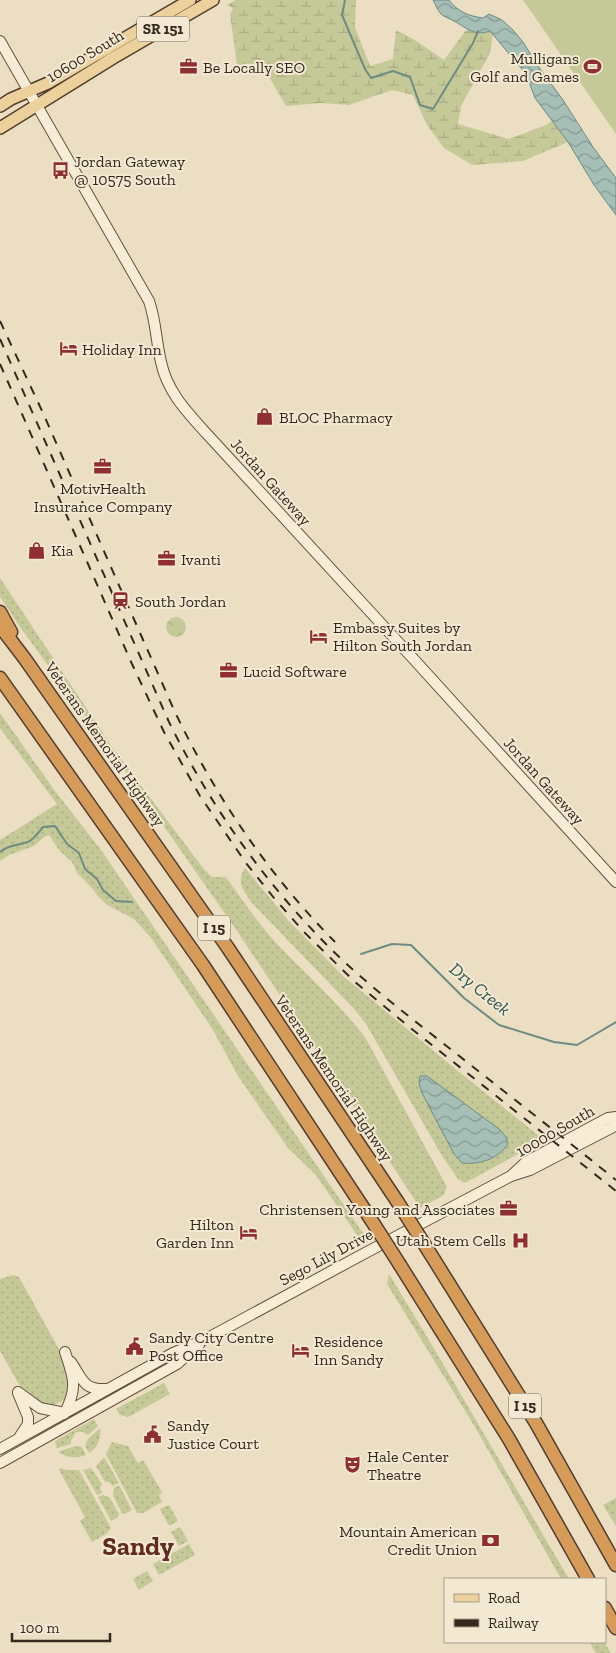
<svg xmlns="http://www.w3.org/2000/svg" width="616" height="1653" viewBox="0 0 616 1653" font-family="'Zilla Slab',serif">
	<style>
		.grass { fill: url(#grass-dots) }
		.wetland { fill: url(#wetland-marsh) }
		.park { fill: url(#park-crowns) }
		.garden { fill: #c5c998 }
		.water { fill: url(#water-waves); stroke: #6d8c83 }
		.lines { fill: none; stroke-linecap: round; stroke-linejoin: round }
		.stream { stroke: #6d8c83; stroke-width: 2 }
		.secondary-casing { stroke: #66513e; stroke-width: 12 }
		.primary-casing { stroke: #523e2f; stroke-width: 14 }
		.highway-casing { stroke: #523e2f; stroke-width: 15 }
		.secondary { stroke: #f7ecd6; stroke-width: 10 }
		.primary { stroke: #edd19d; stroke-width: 11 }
		.highway { stroke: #d69b59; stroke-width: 12 }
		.rail { stroke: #35291e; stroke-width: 2; stroke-dasharray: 9 9; stroke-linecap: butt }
		.highway-bridge-casing { stroke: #523e2f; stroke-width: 15; stroke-linecap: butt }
		.highway-bridge { stroke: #d69b59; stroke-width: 12 }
		.labels { text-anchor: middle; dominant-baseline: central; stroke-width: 4; stroke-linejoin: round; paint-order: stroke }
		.shield { fill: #f3e9d2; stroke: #6e6354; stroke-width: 1 }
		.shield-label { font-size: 15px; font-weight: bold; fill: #35291e }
		.street-label { font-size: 16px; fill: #35291e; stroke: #f3e9d2 }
		.poi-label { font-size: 16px; fill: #35291e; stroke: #f3e9d2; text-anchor: start }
		.water-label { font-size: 18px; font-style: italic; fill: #2e5451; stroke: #f3e9d2 }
		.town-label { font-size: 26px; font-weight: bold; fill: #5f2b20; stroke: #f3e9d2 }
	</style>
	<defs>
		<pattern id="grass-dots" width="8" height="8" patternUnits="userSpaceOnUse" patternTransform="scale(1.25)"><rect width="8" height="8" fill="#c5c998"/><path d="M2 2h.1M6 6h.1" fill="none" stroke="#aaad83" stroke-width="1.8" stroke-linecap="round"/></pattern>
		<pattern id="wetland-marsh" width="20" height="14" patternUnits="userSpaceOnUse" patternTransform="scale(1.25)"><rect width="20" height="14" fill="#c5c998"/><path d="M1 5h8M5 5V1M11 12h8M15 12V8" fill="none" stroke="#aaad83"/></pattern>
		<pattern id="park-crowns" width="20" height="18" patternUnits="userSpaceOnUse" patternTransform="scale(1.25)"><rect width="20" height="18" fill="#c5c998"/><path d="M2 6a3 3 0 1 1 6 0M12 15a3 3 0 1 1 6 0" fill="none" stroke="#aaad83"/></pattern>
		<pattern id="water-waves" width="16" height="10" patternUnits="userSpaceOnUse" patternTransform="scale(1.25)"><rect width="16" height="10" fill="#a5beb6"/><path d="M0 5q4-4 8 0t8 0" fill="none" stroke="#879a93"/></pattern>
	</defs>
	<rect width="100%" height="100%" fill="#ebdec3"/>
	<path class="grass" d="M0,578L112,747L203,868L212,877H226C243,901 260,926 280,947C309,977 339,1004 365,1037L447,1187L446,1188L444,1195L420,1208L332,1073L235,928L135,785L20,627L0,597Z
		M0,713L55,791L101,850L365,1236L359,1238L316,1175L288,1148L238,1076L213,1030L152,939L134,919L107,905L98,896L91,887L77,873L72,862L59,850L49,835L44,837L34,846L9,855L0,861V840L57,804L0,728Z
		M245,868L288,920L343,976L453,1067L544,1140L465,1183L458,1179L441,1154L366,1024L355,1010L251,902C243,889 236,883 245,868Z
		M389,1274L429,1340L569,1579H561L475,1427L387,1284Z
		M13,1275L19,1277L66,1362L70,1378L68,1398L52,1406L39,1404L24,1393L0,1351V1279Z
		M164,1383L168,1391L140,1407L141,1410L128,1417L120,1415L116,1409Z
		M94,1419L98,1426L88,1435L83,1432H76L71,1441V1444L57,1448L55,1441Z
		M100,1428C101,1438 98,1448 89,1453L85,1446L88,1439Z
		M112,1442L128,1446L138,1463L143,1460L162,1492L159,1495L162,1502L143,1513H137L106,1454Z
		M75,1446L82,1447L86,1455C75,1459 67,1458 58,1452Z
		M104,1457L119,1483L113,1486L109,1482H105L96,1466Z
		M60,1468L67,1470H79L111,1528L106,1534L92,1542L80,1521L85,1517L59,1470Z
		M91,1468L102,1484L100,1488L102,1493L97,1495L83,1470Z
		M119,1485L132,1510L125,1514L122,1513L113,1496L114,1488Z
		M103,1495L110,1498L119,1514L117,1518L111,1521L98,1497Z
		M616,1498V1526L603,1505Z
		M169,1505L178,1521L169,1526L160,1509Z
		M180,1527L188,1541L179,1546L171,1532Z
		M189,1544L195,1555L159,1575L153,1564Z
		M147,1571L153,1581L139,1590L133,1579Z
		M589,1642H604L611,1653H596Z"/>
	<path class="wetland" d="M236,0H356L355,27L370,66L393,59L396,30L415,40L444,60L466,30L484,33L489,31L493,34L490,53L461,106L458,124L509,139L546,125L552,121L568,142L523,161L472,165L444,148L427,125L413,95L392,90L349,105L321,103L286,106L261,63L237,65L230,14L233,8L227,5Z"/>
	<path class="park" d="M166 627a10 10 0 1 1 20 0a10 10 0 1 1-20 0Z"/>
	<path class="garden" d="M523,0H616V134Z
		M168,1391L170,1394L141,1410L139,1407Z"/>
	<path class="water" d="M433,0H449C458,12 469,16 483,18L489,14L502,20L513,30L523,42L538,66L563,100L593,147L616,178V215L594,185L568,142L535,98L526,74L490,31C473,37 466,27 452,20C449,18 444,17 441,14C438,11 435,4 433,0Z
		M420,1076H427L499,1129L506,1137L508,1144C498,1159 479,1165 462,1163L454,1154L422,1093L419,1083Z"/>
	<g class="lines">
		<path class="stream" d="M345,0L342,15L365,69L371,78L393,71L410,77L420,105L433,109L473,43L478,31
			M0,852C8,845 14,846 24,843C32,842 38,833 43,827L55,826L67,844L79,853L85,869L97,879L103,890L116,901L132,902
			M361,954L392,944L411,945L464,998L499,1025L554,1042L577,1045L616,1022"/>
		<defs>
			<path id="secondary" d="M0,41L149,301C156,321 156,341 161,362C167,391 186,411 206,433L409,654L616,882
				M512,1175L526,1162L608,1118L616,1117
				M71,1362C82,1378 83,1390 105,1389
				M18,1392L40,1408L65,1413
				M18,1393L28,1417V1424L20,1436
				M64,1414C78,1389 74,1378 65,1352
				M0,1449L173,1353L206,1339L367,1252L511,1176L530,1170L613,1127L616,1123
				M0,1463L177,1364L199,1345"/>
			<path id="primary" d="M0,106L11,99L48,83L190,0
				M0,128L113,58L213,0"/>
			<path id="highway" d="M0,612L11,632
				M0,626L25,659L228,948L397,1201
				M0,678L203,965L370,1218
				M428,1250L536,1423L616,1565
				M400,1265L509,1439L588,1579
				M605,1608L616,1628"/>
		</defs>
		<use href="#secondary" class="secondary-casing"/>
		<use href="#primary" class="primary-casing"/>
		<use href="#highway" class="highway-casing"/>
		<use href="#secondary" class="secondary"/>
		<use href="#primary" class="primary"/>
		<use href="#highway" class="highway"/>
		<path class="rail" d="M0,321L43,413L174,710C215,796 268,874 335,942
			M0,339L169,722C211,807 266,885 334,952C368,985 406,1014 444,1044C501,1089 559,1134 616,1180
			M0,364L132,664L164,732L200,796L246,863L274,898L304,932L355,982L413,1030L616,1191"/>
		<defs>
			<path id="highway-bridge" d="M397,1201L428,1250
				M370,1218L400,1265"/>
		</defs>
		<use href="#highway-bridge" class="highway-bridge-casing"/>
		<use href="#highway-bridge" class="highway-bridge"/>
	</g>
	<defs>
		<symbol id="office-bare" viewBox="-9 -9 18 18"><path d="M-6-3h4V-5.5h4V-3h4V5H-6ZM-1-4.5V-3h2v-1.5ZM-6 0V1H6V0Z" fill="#902f33" stroke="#f3e9d2" stroke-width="2.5" paint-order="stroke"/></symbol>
		<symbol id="stadium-bare" viewBox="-9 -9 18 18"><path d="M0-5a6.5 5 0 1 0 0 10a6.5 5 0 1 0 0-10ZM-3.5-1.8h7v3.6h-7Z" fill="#902f33" stroke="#f3e9d2" stroke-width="2.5" paint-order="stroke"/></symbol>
		<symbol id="bus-bare" viewBox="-9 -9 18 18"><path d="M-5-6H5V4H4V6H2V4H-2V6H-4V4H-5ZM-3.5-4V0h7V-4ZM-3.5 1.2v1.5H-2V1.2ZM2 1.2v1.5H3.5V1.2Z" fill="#902f33" stroke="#f3e9d2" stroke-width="2.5" paint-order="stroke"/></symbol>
		<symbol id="hotel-bare" viewBox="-9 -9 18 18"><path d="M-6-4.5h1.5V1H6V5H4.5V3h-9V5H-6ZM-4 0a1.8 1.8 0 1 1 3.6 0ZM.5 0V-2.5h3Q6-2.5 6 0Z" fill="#902f33" stroke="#f3e9d2" stroke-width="2.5" paint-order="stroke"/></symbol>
		<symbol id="shop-bare" viewBox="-9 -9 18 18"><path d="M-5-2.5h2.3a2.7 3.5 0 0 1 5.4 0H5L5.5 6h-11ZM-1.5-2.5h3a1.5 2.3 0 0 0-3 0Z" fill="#902f33" stroke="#f3e9d2" stroke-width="2.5" paint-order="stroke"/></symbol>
		<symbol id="station-bare" viewBox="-9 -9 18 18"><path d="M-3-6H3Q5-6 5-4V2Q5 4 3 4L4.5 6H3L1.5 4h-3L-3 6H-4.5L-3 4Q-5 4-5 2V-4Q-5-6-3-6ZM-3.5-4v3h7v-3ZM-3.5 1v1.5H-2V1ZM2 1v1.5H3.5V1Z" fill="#902f33" stroke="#f3e9d2" stroke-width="2.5" paint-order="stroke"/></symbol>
		<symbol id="hospital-bare" viewBox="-9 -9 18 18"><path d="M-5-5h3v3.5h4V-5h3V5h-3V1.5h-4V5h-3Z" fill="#902f33" stroke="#f3e9d2" stroke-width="2.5" paint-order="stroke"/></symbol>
		<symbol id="civic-bare" viewBox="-9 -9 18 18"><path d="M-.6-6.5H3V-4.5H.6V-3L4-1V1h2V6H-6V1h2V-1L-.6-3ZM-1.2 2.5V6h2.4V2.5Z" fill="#902f33" stroke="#f3e9d2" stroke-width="2.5" paint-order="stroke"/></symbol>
		<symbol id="theatre-bare" viewBox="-9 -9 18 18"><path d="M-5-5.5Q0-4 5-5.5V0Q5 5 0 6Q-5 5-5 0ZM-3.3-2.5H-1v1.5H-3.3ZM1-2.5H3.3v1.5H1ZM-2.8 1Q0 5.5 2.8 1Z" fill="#902f33" stroke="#f3e9d2" stroke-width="2.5" paint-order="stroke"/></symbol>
		<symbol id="bank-bare" viewBox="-9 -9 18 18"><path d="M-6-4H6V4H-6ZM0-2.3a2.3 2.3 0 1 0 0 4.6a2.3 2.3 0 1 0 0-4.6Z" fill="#902f33" stroke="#f3e9d2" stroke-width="2.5" paint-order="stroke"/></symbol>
	</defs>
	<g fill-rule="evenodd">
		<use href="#office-bare" x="176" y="54" width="25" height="25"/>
		<use href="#stadium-bare" x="580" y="54" width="25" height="25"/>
		<use href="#bus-bare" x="48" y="158" width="25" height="25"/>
		<use href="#hotel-bare" x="56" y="336" width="25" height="25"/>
		<use href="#shop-bare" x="252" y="404" width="25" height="25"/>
		<use href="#office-bare" x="90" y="454" width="25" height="25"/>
		<use href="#shop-bare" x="24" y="538" width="25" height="25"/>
		<use href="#office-bare" x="154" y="546" width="25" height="25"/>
		<use href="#station-bare" x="108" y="588" width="25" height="25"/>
		<use href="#hotel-bare" x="306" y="624" width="25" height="25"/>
		<use href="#office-bare" x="216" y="658" width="25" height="25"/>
		<use href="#office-bare" x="496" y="1196" width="25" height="25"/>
		<use href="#hotel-bare" x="236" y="1220" width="25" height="25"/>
		<use href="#hospital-bare" x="508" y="1228" width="25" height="25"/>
		<use href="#civic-bare" x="122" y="1334" width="25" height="25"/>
		<use href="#hotel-bare" x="288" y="1338" width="25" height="25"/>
		<use href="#civic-bare" x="140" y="1422" width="25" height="25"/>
		<use href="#theatre-bare" x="340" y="1452" width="25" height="25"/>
		<use href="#bank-bare" x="478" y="1528" width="25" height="25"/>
	</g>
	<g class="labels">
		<g class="shield">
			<rect x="137" y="16.5" width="52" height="25" rx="4"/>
			<rect x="198" y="915.5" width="32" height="25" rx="4"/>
			<rect x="509" y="1393.5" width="32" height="25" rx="4"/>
		</g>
		<g class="shield-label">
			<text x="163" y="29">SR 151</text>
			<text x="214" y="928">I 15</text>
			<text x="525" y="1406">I 15</text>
		</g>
		<g class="street-label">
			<text transform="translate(85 56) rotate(-31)">10600 South</text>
			<text transform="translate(271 482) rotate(48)">Jordan Gateway</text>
			<text transform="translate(105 744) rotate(55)">Veterans Memorial Highway</text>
			<text transform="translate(544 781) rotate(48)">Jordan Gateway</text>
			<text transform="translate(334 1078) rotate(56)">Veterans Memorial Highway</text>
			<text transform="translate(555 1131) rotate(-30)">10000 South</text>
			<text transform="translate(326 1257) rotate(-28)">Sego Lily Drive</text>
		</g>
		<g class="poi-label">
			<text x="579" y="58" text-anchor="end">Mulligans<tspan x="579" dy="18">Golf and Games</tspan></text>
			<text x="203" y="67">Be Locally SEO</text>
			<text x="74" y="161">Jordan Gateway<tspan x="74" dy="18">@ 10575 South</tspan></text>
			<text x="82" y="349">Holiday Inn</text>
			<text x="279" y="417">BLOC Pharmacy</text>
			<text x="103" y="488" text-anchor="middle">MotivHealth<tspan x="103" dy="18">Insurance Company</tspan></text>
			<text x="51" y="550">Kia</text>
			<text x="181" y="559">Ivanti</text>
			<text x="135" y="601">South Jordan</text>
			<text x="333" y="627">Embassy Suites by<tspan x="333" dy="18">Hilton South Jordan</tspan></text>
			<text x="243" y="671">Lucid Software</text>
			<text x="495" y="1209" text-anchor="end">Christensen Young and Associates</text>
			<text x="234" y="1224" text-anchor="end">Hilton<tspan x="234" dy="18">Garden Inn</tspan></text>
			<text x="506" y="1240" text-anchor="end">Utah Stem Cells</text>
			<text x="149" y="1337">Sandy City Centre<tspan x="149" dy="18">Post Office</tspan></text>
			<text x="314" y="1341">Residence<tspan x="314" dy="18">Inn Sandy</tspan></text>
			<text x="167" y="1425">Sandy<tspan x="167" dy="18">Justice Court</tspan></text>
			<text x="367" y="1456">Hale Center<tspan x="367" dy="18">Theatre</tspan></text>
			<text x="477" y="1531" text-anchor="end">Mountain American<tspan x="477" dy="18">Credit Union</tspan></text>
		</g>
		<g class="water-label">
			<text transform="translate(480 989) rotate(39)">Dry Creek</text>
		</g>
		<g class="town-label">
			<text x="138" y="1546">Sandy</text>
		</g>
	</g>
	<rect x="444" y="1578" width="162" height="65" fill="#f3e9d2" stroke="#a79c8a"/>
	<rect x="454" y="1594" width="25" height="8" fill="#edd19d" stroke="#a79c8a"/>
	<text x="488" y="1603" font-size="15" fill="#35291e">Road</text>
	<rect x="454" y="1619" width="25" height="8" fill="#35291e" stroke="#a79c8a"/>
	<text x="488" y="1628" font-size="15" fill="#35291e">Railway</text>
	<path d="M12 1633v8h98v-8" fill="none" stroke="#35291e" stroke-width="2.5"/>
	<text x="20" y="1633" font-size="15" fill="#35291e" stroke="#f3e9d2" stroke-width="4" paint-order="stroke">100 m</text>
</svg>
